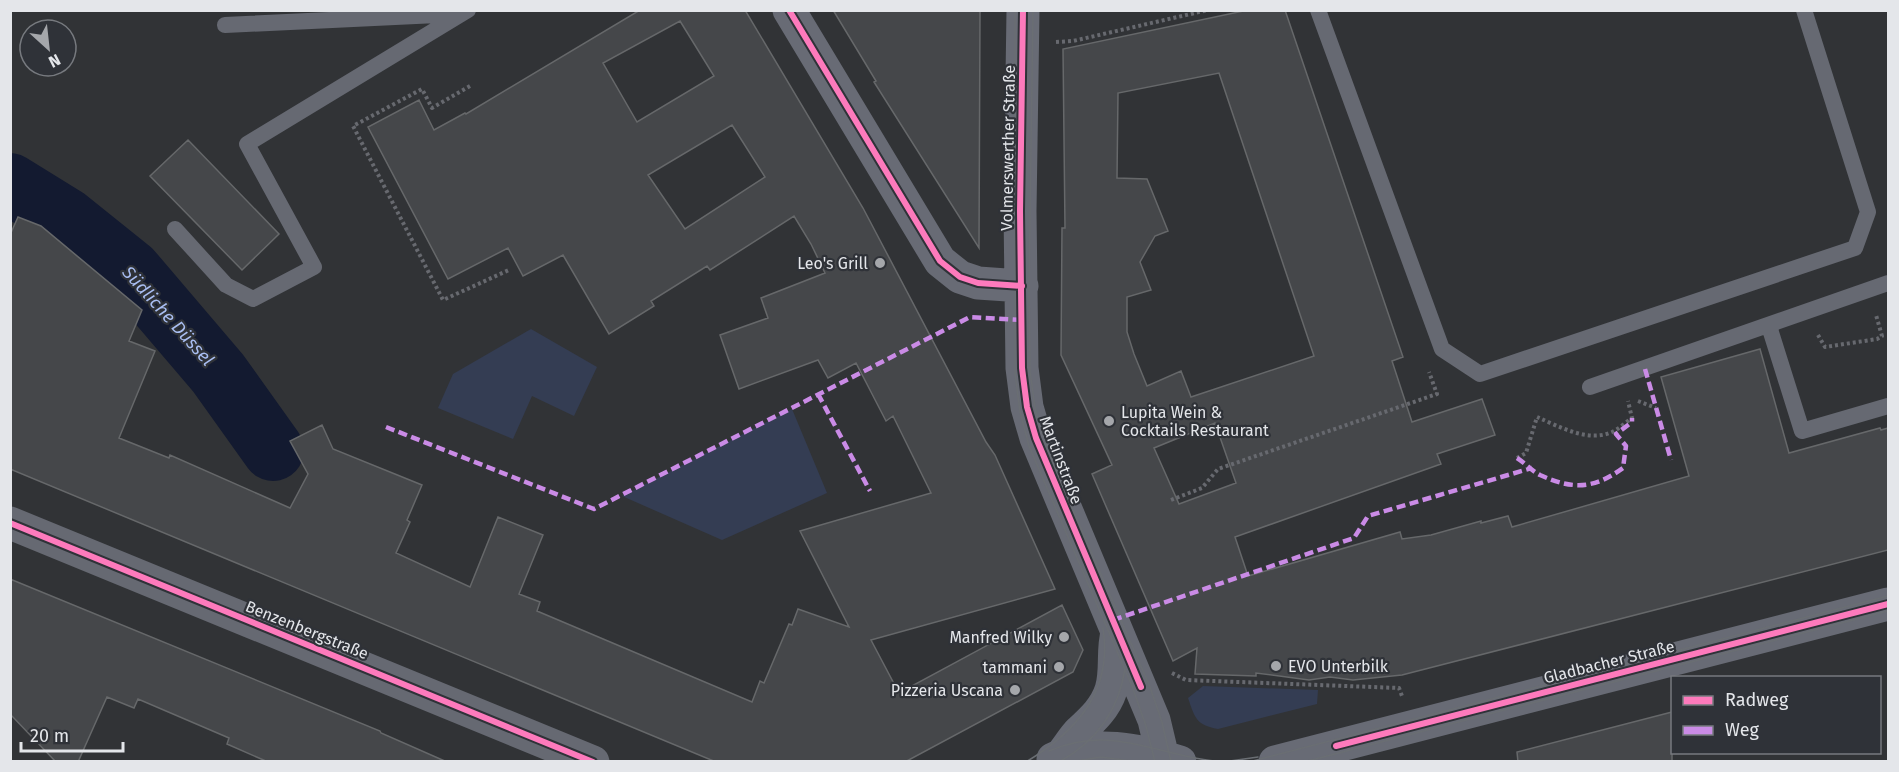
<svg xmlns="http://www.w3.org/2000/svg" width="1899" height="772" viewBox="0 0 1899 772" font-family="'Fira Sans',sans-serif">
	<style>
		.green { fill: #343d53 }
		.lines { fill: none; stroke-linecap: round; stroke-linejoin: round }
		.river { stroke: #131a30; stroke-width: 62 }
		.building { fill: #45474a; stroke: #66686a; stroke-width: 1.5; fill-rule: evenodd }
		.path { stroke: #67696f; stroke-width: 4; stroke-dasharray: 3 3; stroke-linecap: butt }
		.lane { stroke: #666972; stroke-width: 16 }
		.street { stroke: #666972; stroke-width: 33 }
		.secondary { stroke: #686b75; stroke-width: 33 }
		.tram { stroke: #6a6e73; stroke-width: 1.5 }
		.quiet { stroke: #ca8be6; stroke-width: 4.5; stroke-dasharray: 9 4.5; stroke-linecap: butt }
		.cycleway-casing { stroke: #2f3238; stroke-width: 10 }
		.cycleway { stroke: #fd7abc; stroke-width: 6 }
		.poi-dot { fill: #a5a7ab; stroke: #2f3238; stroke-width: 2 }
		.labels { text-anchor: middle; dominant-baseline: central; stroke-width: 4.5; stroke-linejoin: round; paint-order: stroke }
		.street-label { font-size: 16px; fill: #e4e6ea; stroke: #2f3238 }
		.poi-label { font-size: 16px; fill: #e4e6ea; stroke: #2f3238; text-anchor: end }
		.water-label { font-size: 18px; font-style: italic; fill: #a9bef2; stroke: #2f3238 }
	</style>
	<rect width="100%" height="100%" fill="#313336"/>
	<path class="green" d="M531,329L597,367L574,416L532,396L513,439L438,408L453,374Z
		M792,409L827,493L722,540L622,496Z
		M1203,686L1318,690L1317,704L1218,729C1196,725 1195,718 1188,698Z"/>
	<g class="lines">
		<path class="river" d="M10,184L65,218L131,271L218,373L273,450"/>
	</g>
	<path class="building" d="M640,10H745L863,208L986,442L995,455L1055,589L871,640L899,693L1062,605L1083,650L1073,672L905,762H716L10,469V235L18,217L41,226L142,310L129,341L155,351L119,438L169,458L170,455L290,508L308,474L290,441L322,425L333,449L422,485L407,520L410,522L396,553L470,587L498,517L543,535L519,594L540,602L537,611L752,702L760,681L764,683L789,624L792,625L798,609L849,627L800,531L931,493L893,416L886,421L856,363L828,378L818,360L739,389L720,335L768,318L761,298L825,273L811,244L794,216L710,270L707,266L651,301L654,306L609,334L563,255L523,276L508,248L448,279L368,127L419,100L434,130L465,113L466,114ZM680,21L714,76L637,122L603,63ZM732,125L765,177L685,229L648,175Z
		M833,10H980L979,248L874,82L876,81Z
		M1248,10H1285L1403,357L1392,361L1412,422L1482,399L1495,435L1437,454L1441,464L1235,537L1248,576L1400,532L1402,539L1431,535L1481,521V523L1508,516L1512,527L1689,476L1661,377L1760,349L1789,453L1880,428L1881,430L1888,428V550L1402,675L1353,680L1330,677L1309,680L1256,673V676L1195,674L1197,648L1173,661L1092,474L1112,465L1061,355L1062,228H1065L1063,49ZM1219,73L1314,356L1191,397L1181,371L1147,386L1134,354L1127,332V297L1151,290L1140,262L1155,236L1168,231L1147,179L1117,178L1118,93ZM1215,423L1236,483L1179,504L1154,448Z
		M188,140L279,234L242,270L150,176Z
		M10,579L380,731L381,733L447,762H268L227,744L229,738L138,699L134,708L107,697L78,762H56L10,714Z
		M1672,712V762H1518L1517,752Z"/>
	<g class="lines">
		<path class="path" d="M1056,42L1073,41L1208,10
			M470,86L432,108L422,89L353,126L443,300L509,270
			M1818,335L1825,347L1877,339L1882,336L1876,315
			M1638,401L1656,408
			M1517,458L1526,453L1537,417C1558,426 1588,443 1612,432C1619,429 1626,422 1632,418L1628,401
			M1171,500L1202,488L1218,469L1437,394L1429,372
			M1172,673L1186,680L1399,688L1402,696"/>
		<path class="lane" d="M1318,10L1442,349L1480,374L1855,248L1868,212L1804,10
			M225,25L458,14
			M175,229L226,285L253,299L314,267L247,144L468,10
			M1769,326L1802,431L1888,406
			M1590,387L1888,283"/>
		<path class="street" d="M10,523L593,762"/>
		<path class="secondary" d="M789,10L940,261L960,277L978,283L1022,286
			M1023,10L1020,211L1022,368L1027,407L1036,438L1154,720L1164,762
			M1062,754C1068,747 1073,738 1080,731C1093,719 1105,708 1111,690C1117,671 1112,651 1117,633
			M1053,759C1092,739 1140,750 1180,762
			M1275,762L1888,604"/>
		<path class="tram" d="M1015,10V373L1020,412L1029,446L1132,686L1146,726L1155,762
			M1033,10L1029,286L1030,371L1035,408L1040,427L1060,480L1150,687L1162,722L1171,762
			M1049,751C1114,723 1158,757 1222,762
			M1026,762C1077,731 1113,691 1103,628
			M1059,762C1097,741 1119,710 1125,668
			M1071,762L1101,757L1137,762
			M1223,762L1258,757
			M1249,762L1888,596
			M1304,762L1888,611"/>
		<path class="quiet" d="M1645,369L1671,460
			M818,394L870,491
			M386,427L594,509L970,317L1022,320
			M1517,458C1525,463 1532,471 1540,475C1573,490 1594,489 1623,468L1626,446L1616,434L1632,422V418
			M1113,620L1354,538L1368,516L1532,468"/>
		<defs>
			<path id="cycleway" d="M789,10L940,261L960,277L978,283L1022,286
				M1023,10L1020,211L1022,368L1027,407L1036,438L1141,687
				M10,523L593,762
				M1336,746L1888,604"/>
		</defs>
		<use href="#cycleway" class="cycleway-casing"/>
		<use href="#cycleway" class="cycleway"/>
	</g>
	<g class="poi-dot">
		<circle cx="880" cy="263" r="6"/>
		<circle cx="1109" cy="421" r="6"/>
		<circle cx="1064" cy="637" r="6"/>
		<circle cx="1276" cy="666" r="6"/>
		<circle cx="1059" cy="667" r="6"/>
		<circle cx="1015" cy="690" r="6"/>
	</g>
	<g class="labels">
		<g class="street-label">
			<text transform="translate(1008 148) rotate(-89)">Volmerswerther Straße</text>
			<text transform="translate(1061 460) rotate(69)">Martinstraße</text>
			<text transform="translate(307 630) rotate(22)">Benzenbergstraße</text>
			<text transform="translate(1609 662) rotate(-14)">Gladbacher Straße</text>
		</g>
		<g class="poi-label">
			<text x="868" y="263">Leo's Grill</text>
			<text x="1121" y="412" text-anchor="start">Lupita Wein &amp;<tspan x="1121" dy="18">Cocktails Restaurant</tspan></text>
			<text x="1052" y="637">Manfred Wilky</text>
			<text x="1288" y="666" text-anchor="start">EVO Unterbilk</text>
			<text x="1047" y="667">tammani</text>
			<text x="1003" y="690">Pizzeria Uscana</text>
		</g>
		<g class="water-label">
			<text transform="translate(168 316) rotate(48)">Südliche Düssel</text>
		</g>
	</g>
	<rect width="1899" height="772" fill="none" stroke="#e4e6ea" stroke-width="24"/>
	<rect x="1671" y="676" width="210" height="78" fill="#2f3238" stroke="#777a7f" stroke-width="1.5"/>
	<rect x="1683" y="696" width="30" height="9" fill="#fd7abc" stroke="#777a7f" stroke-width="1.5"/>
	<text x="1725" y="706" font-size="18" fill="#e4e6ea">Radweg</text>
	<rect x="1683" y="726" width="30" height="9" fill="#ca8be6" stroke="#777a7f" stroke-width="1.5"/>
	<text x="1725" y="736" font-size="18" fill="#e4e6ea">Weg</text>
	<g transform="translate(48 48) rotate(153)"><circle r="28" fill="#2f3238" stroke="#777a7f" stroke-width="1.5"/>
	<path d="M0-4.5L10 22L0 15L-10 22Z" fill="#a5a7ab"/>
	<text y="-9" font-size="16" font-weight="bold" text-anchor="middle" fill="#e4e6ea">N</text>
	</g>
	<path d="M21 742v9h102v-9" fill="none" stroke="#e4e6ea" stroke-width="3"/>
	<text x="30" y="742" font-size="18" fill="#e4e6ea" stroke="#2f3238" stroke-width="4.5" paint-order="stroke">20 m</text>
</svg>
